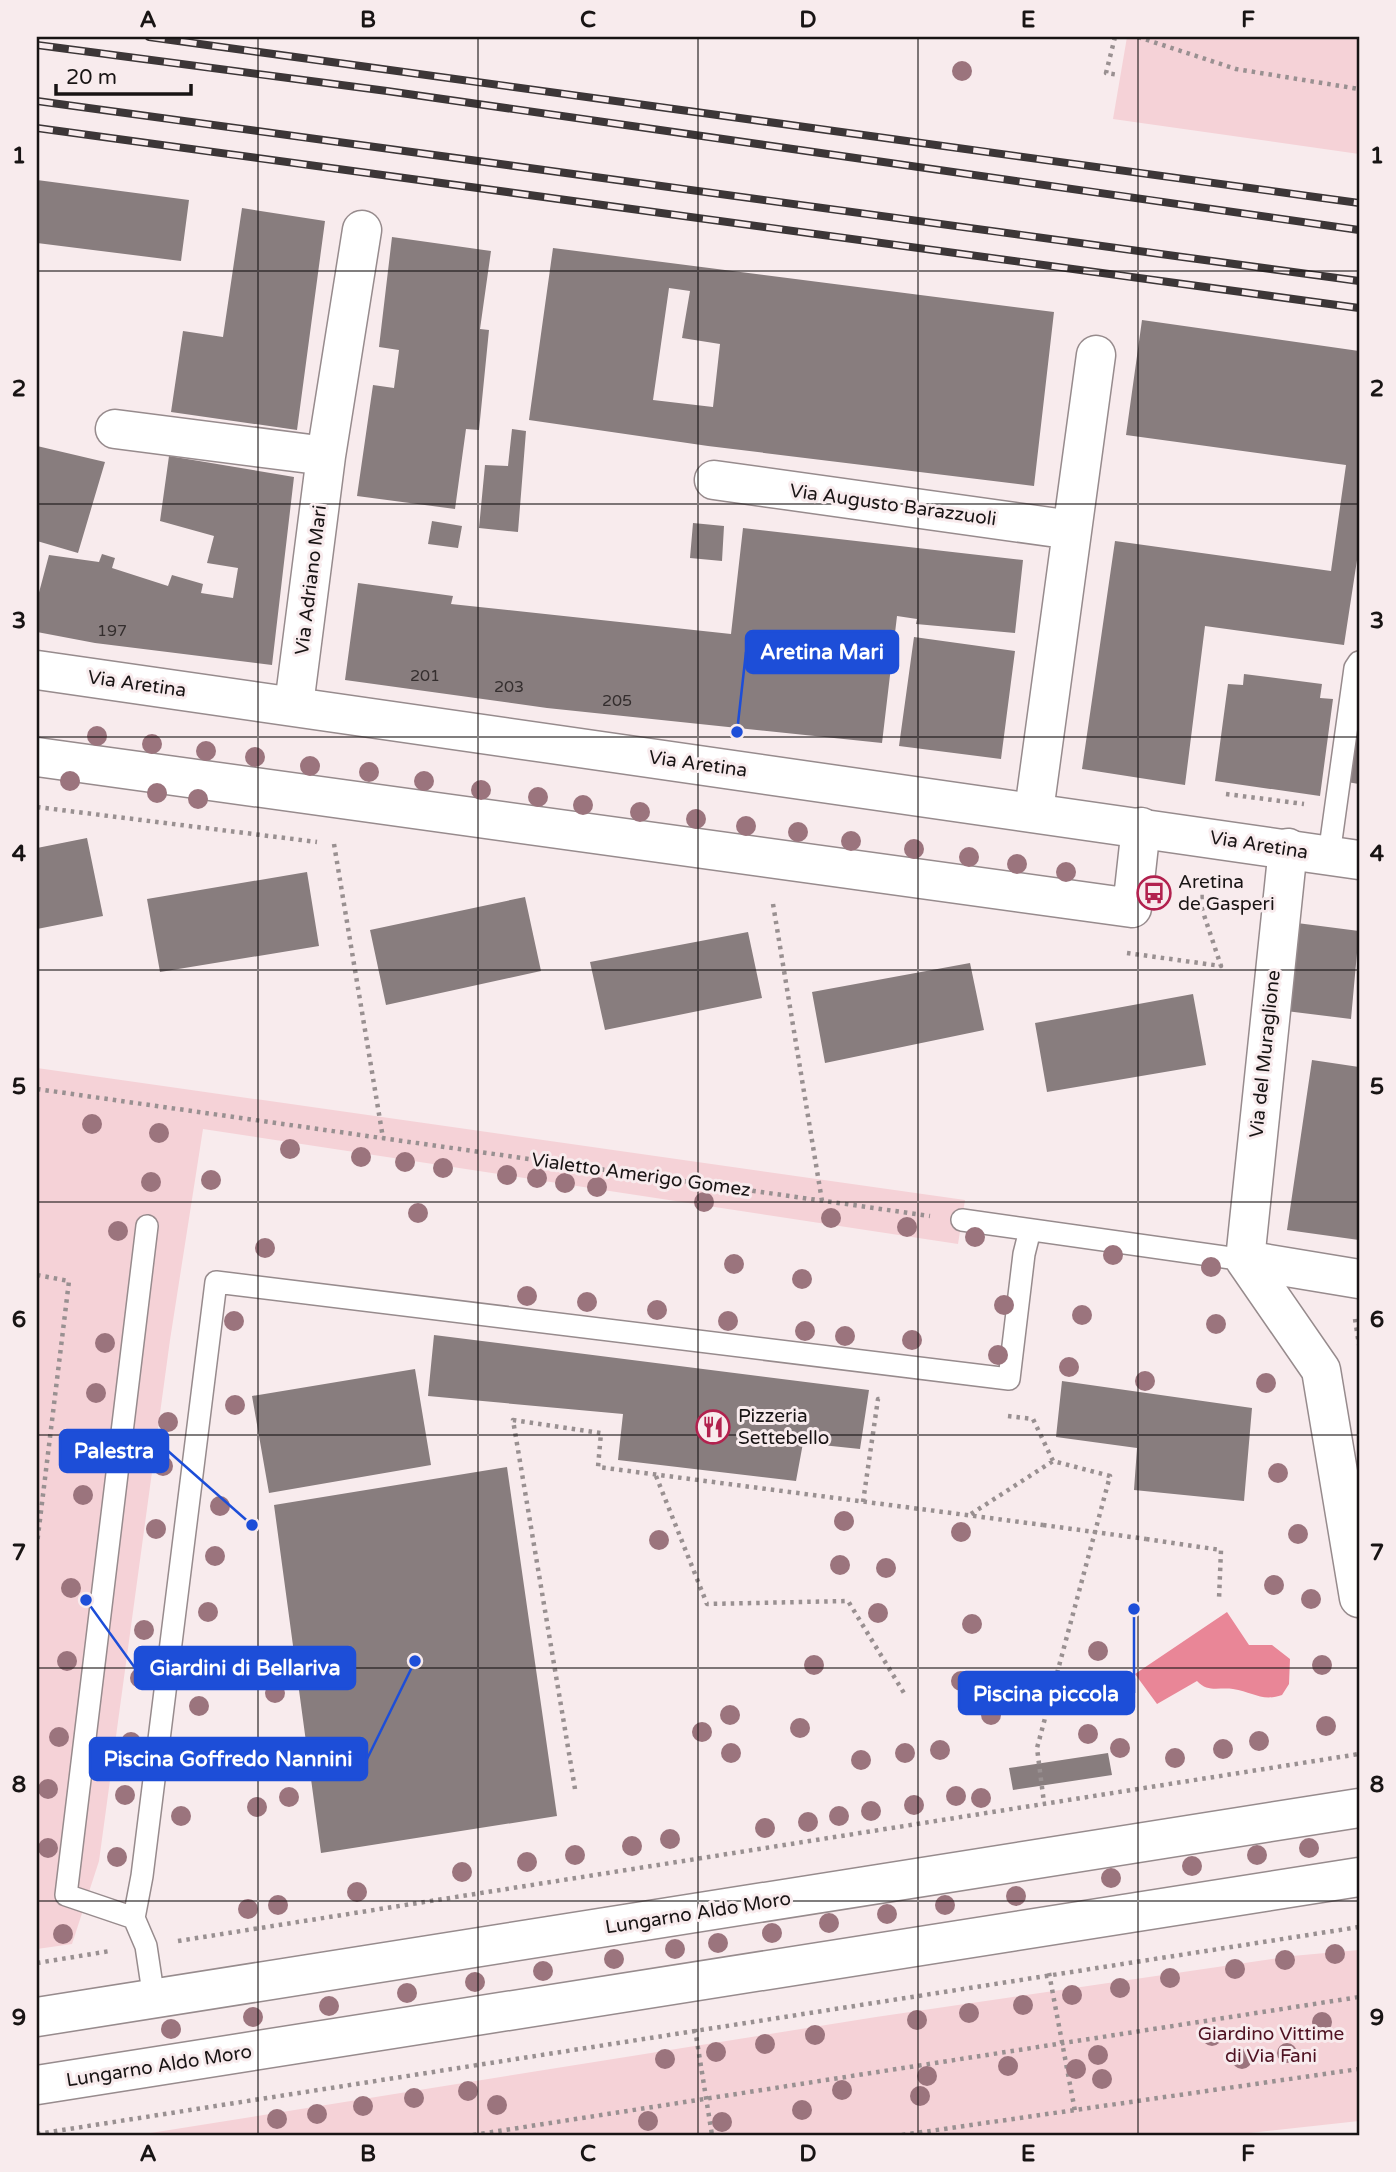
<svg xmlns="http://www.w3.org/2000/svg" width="1396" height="2172" viewBox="0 0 1396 2172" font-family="'Varela Round',sans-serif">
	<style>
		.green { fill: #f5d2d7 }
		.water { fill: #e98697 }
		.building { fill: #887d7e; fill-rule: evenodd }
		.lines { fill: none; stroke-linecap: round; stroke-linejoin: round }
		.lane-casing { stroke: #978b8d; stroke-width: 24 }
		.street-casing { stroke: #978b8d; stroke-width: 41 }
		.secondary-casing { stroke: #978b8d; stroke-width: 41 }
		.primary-casing { stroke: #978b8d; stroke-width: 41 }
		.path { stroke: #999091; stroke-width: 4.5; stroke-dasharray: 3.5 5; stroke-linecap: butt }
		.lane { stroke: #fff; stroke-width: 21 }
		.street { stroke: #fff; stroke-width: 38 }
		.secondary { stroke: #fff; stroke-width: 38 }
		.primary { stroke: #fff; stroke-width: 38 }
		.rail-casing { stroke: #3c3637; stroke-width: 8 }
		.rail { stroke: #f8ebed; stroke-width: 5; stroke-dasharray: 16; stroke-linecap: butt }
		.path-bridge { stroke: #999091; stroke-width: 4.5; stroke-dasharray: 3.5 5; stroke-linecap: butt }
		.tree { fill: #9b747d }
		.grid { fill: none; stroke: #181414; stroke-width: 2; stroke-opacity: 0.55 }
		.labels { text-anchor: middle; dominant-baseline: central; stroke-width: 6; stroke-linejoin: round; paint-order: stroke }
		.number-label { font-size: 16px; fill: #342e2e }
		.street-label { font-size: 19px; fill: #181414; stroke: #f8ebed }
		.poi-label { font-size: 19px; fill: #181414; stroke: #f8ebed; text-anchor: start }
		.park-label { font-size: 19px; fill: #4f1222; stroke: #f8ebed }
		.leader { fill: none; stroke: #1d4ed8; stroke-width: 2.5 }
		.callout-dot { fill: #1d4ed8; stroke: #f8ebed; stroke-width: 2.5 }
		.callout { fill: #1d4ed8; stroke: #1d4ed8; stroke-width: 2.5 }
		.callout-label { font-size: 21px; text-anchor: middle; font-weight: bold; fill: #fff }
		.neatline { fill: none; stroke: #181414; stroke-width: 2.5 }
		.grid-label { font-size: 23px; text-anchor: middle; font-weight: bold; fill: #181414 }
	</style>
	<rect width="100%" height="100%" fill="#f8ebed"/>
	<path class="green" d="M1127,37H1359V154L1113,119Z
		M37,1068L965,1200L958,1244L203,1129L170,1340L99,1861L72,1944L37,1949Z
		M1359,1950V2121L1231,2135H138L876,2017L1292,1956Z"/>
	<path class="water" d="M1227,1612L1249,1645H1272L1290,1659L1289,1684L1282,1695C1262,1702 1253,1692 1233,1689C1219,1687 1208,1693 1197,1681L1157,1704L1135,1674Z"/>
	<path class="building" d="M37,180L189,200L181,261L37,243Z
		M242,208L325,221L297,430L171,412L183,331L223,337Z
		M392,237L491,251L480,329L489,330L479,430L466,429L455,509L357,496L373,385L394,388L399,350L379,347Z
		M553,248L1054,312L1034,486L708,446L529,420ZM669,288L690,291L682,338L720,344L713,407L653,400Z
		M1142,320L1359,351V547L1344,645L1205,626L1185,785L1082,769L1115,541L1331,571L1346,465L1126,435Z
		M512,429L526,431L518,532L479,528L485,465L508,466Z
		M37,446L105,462L78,553L37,541Z
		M169,456L294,477L272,665L95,643L37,632V600L49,555L99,562L102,554L115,558L112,568L168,586L172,575L203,584L201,593L233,598L238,568L207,563L214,536L160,521Z
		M432,521L462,526L458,548L428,544Z
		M693,523L724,526L722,561L690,558Z
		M743,528L1023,560L1015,633L916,624L917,619L897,616L882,743L547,708L345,680L358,583L453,596L451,604L731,634Z
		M914,637L1015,651L1001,759L899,746Z
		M1244,674L1322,684L1320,698L1333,699L1320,796L1215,781L1228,684L1243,685Z
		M1359,704V784L1347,782Z
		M87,838L103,916L37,929V848Z
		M307,872L319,946L160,972L147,899Z
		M525,897L541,971L386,1005L370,930Z
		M1297,923L1359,931L1351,1019L1286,1011Z
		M748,932L762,998L605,1030L590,962Z
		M970,963L984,1030L825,1063L812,992Z
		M1193,994L1206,1065L1047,1092L1035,1023Z
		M1312,1060L1359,1067V1240L1287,1230Z
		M434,1335L869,1390L860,1449L803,1443L796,1481L618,1460L623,1414L428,1396Z
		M415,1369L431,1465L269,1493L252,1396Z
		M1062,1381L1252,1408L1244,1501L1134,1490L1137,1448L1056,1437Z
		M507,1467L557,1816L321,1853L274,1505Z
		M1108,1753L1112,1775L1013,1790L1009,1768Z"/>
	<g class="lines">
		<defs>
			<path id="lane" d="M1329,855L1355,668L1359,662
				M962,1220L1245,1260
				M147,1226L66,1895L134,1918L142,1876L216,1282L1009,1379L1024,1254L1030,1230
				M134,1918L146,1946L154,1999"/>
			<path id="street" d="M115,429L326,456
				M714,480L1072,530
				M294,705L326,456L362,230
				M37,757L1132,908L1141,827
				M1034,811L1096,355
				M1245,1260L1288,848
				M1245,1260L1321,1370L1359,1598
				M1245,1260L1359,1279"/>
			<path id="secondary" d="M37,670L1359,860"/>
			<path id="primary" d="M37,2017L1359,1808
				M37,2085L1359,1877"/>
		</defs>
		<use href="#lane" class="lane-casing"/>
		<use href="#street" class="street-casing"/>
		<use href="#secondary" class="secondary-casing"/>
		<use href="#primary" class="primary-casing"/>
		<path class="path" d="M1115,37L1106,73L1119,75
			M1138,37L1236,69L1359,89
			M1226,794L1304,804
			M37,807L317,842
			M334,844L383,1138
			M773,904L822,1201
			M1127,953L1221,966L1198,897H1209
			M37,1089L930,1216
			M37,1275L69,1281L37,1544
			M1355,1319L1359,1345
			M1008,1416L1033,1419L1053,1461L1110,1476L1037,1748L1044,1803
			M656,1476L707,1604L848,1601L904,1693
			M863,1502L878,1399H881
			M971,1514L1053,1461
			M1146,1539L1221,1550L1219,1599
			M575,1789L513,1420L601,1433L598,1467L1043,1525
			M178,1941L1359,1754
			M37,1963L110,1951
			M1049,1973L1075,2111
			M695,2029L712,2135
			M37,2134L1359,1927
			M473,2135L1359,1997
			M902,2135L1359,2069"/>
		<use href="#lane" class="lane"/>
		<use href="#street" class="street"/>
		<use href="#secondary" class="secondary"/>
		<use href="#primary" class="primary"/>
		<defs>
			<path id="rail" d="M149,37L1359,203
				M37,45L387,91L1359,230
				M37,101L1359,281
				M37,128L1359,308"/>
		</defs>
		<use href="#rail" class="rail-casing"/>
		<use href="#rail" class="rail"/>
		<path class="path-bridge" d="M1043,1525L1146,1539"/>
	</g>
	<g class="tree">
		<circle cx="962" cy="71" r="10"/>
		<circle cx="97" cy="736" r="10"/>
		<circle cx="152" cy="744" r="10"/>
		<circle cx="206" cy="751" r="10"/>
		<circle cx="255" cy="757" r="10"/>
		<circle cx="310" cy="766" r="10"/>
		<circle cx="369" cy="772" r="10"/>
		<circle cx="70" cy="781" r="10"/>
		<circle cx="424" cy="781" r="10"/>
		<circle cx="481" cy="790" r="10"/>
		<circle cx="157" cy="793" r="10"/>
		<circle cx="538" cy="797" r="10"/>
		<circle cx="198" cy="799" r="10"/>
		<circle cx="583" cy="805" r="10"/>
		<circle cx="640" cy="812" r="10"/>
		<circle cx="696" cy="819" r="10"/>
		<circle cx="746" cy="826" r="10"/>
		<circle cx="798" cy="832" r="10"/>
		<circle cx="851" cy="841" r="10"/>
		<circle cx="914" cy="849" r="10"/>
		<circle cx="969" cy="857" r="10"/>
		<circle cx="1017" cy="864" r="10"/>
		<circle cx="1066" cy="872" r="10"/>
		<circle cx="92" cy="1124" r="10"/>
		<circle cx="159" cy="1133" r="10"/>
		<circle cx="290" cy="1149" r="10"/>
		<circle cx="361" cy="1157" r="10"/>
		<circle cx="405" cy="1162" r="10"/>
		<circle cx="443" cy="1168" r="10"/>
		<circle cx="507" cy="1175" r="10"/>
		<circle cx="537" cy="1178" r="10"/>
		<circle cx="211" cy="1180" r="10"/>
		<circle cx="151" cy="1182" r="10"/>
		<circle cx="565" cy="1183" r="10"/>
		<circle cx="597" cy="1187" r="10"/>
		<circle cx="704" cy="1202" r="10"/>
		<circle cx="418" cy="1213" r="10"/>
		<circle cx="831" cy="1218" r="10"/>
		<circle cx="907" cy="1227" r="10"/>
		<circle cx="118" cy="1231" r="10"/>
		<circle cx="975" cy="1237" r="10"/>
		<circle cx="265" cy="1248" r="10"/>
		<circle cx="1113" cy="1255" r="10"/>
		<circle cx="734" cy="1264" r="10"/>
		<circle cx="1211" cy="1267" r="10"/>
		<circle cx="802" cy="1279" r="10"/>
		<circle cx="527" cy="1296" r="10"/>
		<circle cx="587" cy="1302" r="10"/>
		<circle cx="1004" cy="1305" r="10"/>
		<circle cx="657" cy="1310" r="10"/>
		<circle cx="1082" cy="1315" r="10"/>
		<circle cx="234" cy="1321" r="10"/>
		<circle cx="728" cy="1321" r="10"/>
		<circle cx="1216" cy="1324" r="10"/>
		<circle cx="805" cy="1331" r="10"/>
		<circle cx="845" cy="1336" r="10"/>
		<circle cx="912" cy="1340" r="10"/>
		<circle cx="105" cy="1343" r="10"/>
		<circle cx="998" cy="1355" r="10"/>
		<circle cx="1069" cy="1367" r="10"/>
		<circle cx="1145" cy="1381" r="10"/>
		<circle cx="1266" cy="1383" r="10"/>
		<circle cx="96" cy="1393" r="10"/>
		<circle cx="235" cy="1405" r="10"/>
		<circle cx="168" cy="1422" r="10"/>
		<circle cx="163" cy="1466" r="10"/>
		<circle cx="1278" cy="1473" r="10"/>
		<circle cx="83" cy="1495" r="10"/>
		<circle cx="220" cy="1506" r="10"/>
		<circle cx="844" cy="1521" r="10"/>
		<circle cx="156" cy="1529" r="10"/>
		<circle cx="961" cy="1532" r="10"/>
		<circle cx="1298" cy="1534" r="10"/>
		<circle cx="659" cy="1540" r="10"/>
		<circle cx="215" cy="1556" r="10"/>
		<circle cx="840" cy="1565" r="10"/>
		<circle cx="886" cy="1568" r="10"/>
		<circle cx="1274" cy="1585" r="10"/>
		<circle cx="71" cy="1588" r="10"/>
		<circle cx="1311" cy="1599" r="10"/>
		<circle cx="208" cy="1612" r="10"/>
		<circle cx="878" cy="1613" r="10"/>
		<circle cx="972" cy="1624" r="10"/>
		<circle cx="144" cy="1630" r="10"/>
		<circle cx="1098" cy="1651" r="10"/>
		<circle cx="205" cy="1656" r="10"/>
		<circle cx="67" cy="1661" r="10"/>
		<circle cx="814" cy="1665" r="10"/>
		<circle cx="1322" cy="1665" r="10"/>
		<circle cx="140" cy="1678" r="10"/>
		<circle cx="961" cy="1681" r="10"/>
		<circle cx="275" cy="1693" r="10"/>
		<circle cx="199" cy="1706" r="10"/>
		<circle cx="730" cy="1715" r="10"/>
		<circle cx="991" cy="1715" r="10"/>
		<circle cx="1326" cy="1726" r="10"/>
		<circle cx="800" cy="1728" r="10"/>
		<circle cx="702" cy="1732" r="10"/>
		<circle cx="1088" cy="1734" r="10"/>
		<circle cx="59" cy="1737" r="10"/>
		<circle cx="1259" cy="1741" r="10"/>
		<circle cx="131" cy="1742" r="10"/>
		<circle cx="1120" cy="1748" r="10"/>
		<circle cx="1223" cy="1749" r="10"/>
		<circle cx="940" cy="1750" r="10"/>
		<circle cx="731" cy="1753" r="10"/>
		<circle cx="905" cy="1753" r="10"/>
		<circle cx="1175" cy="1758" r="10"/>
		<circle cx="861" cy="1760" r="10"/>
		<circle cx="48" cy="1789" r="10"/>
		<circle cx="125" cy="1795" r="10"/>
		<circle cx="956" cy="1796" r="10"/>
		<circle cx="289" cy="1797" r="10"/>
		<circle cx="981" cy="1798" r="10"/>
		<circle cx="914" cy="1805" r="10"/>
		<circle cx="257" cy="1807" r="10"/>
		<circle cx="871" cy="1811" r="10"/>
		<circle cx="181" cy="1816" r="10"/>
		<circle cx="839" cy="1816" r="10"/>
		<circle cx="808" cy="1822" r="10"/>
		<circle cx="765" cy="1828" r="10"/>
		<circle cx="670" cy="1839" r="10"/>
		<circle cx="632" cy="1846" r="10"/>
		<circle cx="48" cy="1848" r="10"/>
		<circle cx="1309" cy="1848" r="10"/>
		<circle cx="575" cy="1855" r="10"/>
		<circle cx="1257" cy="1855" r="10"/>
		<circle cx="117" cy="1857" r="10"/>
		<circle cx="527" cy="1862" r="10"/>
		<circle cx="1192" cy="1866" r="10"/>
		<circle cx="462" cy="1872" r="10"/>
		<circle cx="1111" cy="1878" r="10"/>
		<circle cx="357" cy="1892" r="10"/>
		<circle cx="1016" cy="1896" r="10"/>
		<circle cx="278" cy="1905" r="10"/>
		<circle cx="945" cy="1905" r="10"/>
		<circle cx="248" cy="1909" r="10"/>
		<circle cx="887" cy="1914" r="10"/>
		<circle cx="829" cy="1923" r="10"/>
		<circle cx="772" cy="1933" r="10"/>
		<circle cx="63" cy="1934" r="10"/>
		<circle cx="718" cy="1943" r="10"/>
		<circle cx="675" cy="1949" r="10"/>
		<circle cx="1335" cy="1954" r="10"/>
		<circle cx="614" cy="1959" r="10"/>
		<circle cx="1285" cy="1960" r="10"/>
		<circle cx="1235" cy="1969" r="10"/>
		<circle cx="543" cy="1971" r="10"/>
		<circle cx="1170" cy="1978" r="10"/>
		<circle cx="475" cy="1982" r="10"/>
		<circle cx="1120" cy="1988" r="10"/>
		<circle cx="407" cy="1993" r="10"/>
		<circle cx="1072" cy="1995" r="10"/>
		<circle cx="1023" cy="2005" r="10"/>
		<circle cx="329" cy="2006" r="10"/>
		<circle cx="969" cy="2013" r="10"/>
		<circle cx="253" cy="2017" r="10"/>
		<circle cx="917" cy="2020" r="10"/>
		<circle cx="1322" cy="2022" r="10"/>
		<circle cx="171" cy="2029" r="10"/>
		<circle cx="815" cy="2035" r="10"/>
		<circle cx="1212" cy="2036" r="10"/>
		<circle cx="765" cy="2044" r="10"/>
		<circle cx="716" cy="2052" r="10"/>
		<circle cx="1287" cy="2053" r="10"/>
		<circle cx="1098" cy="2055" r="10"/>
		<circle cx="665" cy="2059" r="10"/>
		<circle cx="1242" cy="2059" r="10"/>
		<circle cx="1008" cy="2066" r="10"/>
		<circle cx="1076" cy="2069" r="10"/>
		<circle cx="927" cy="2076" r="10"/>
		<circle cx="1102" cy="2079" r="10"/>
		<circle cx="842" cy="2090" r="10"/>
		<circle cx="468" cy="2091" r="10"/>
		<circle cx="920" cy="2096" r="10"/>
		<circle cx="414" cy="2098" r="10"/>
		<circle cx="497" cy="2105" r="10"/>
		<circle cx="363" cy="2106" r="10"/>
		<circle cx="802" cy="2110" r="10"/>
		<circle cx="317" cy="2114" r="10"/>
		<circle cx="277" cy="2119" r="10"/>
		<circle cx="648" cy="2121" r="10"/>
		<circle cx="722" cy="2122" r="10"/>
	</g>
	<path class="grid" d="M258,37V2135M478,37V2135M698,37V2135M918,37V2135M1138,37V2135M37,271H1359M37,504H1359M37,737H1359M37,970H1359M37,1202H1359M37,1435H1359M37,1668H1359M37,1901H1359"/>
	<defs>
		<symbol id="bus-ring" viewBox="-11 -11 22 22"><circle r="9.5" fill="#f8ebed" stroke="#b2214e" stroke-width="1.5"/><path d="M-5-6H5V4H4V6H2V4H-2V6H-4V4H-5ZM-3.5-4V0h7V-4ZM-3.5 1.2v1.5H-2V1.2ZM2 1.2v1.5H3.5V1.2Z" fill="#b2214e"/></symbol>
		<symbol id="restaurant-ring" viewBox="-11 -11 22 22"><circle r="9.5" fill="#f8ebed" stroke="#b2214e" stroke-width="1.5"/><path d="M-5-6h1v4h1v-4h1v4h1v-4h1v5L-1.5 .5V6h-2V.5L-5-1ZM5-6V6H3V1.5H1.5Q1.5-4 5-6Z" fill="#b2214e"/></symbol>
	</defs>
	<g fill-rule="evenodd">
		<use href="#bus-ring" x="1135" y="874" width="38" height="38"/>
		<use href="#restaurant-ring" x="694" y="1408" width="38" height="38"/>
	</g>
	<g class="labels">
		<g class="number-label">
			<text x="112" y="631">197</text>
			<text x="425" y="676">201</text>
			<text x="509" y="687">203</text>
			<text x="617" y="701">205</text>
		</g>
		<g class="street-label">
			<text transform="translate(893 505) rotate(8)">Via Augusto Barazzuoli</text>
			<text transform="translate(311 580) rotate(-83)">Via Adriano Mari</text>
			<text transform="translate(137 684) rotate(8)">Via Aretina</text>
			<text transform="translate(698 764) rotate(8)">Via Aretina</text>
			<text transform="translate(1259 845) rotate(9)">Via Aretina</text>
			<text transform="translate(1265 1054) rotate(-84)">Via del Muraglione</text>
			<text transform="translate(641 1175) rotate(8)">Vialetto Amerigo Gomez</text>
			<text transform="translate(698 1913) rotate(-9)">Lungarno Aldo Moro</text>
			<text transform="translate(159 2066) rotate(-9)">Lungarno Aldo Moro</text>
		</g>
		<g class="poi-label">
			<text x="1178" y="882">Aretina<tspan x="1178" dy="22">de Gasperi</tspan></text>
			<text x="738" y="1416">Pizzeria<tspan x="738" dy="22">Settebello</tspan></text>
		</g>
		<g class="park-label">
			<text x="1271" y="2034">Giardino Vittime<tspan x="1271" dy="22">di Via Fani</tspan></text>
		</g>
	</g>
	<path class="leader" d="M737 732L746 652M252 1525L168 1451M86 1600L135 1668M1134 1609L1134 1693M415 1661L367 1759"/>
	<g class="callout-dot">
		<circle cx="737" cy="732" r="7"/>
		<circle cx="252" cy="1525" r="7"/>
		<circle cx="86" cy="1600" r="7"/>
		<circle cx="1134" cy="1609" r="7"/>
		<circle cx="415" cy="1661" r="7"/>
	</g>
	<g class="callout">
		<rect x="746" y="631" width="152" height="42" rx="7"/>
		<rect x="60" y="1430" width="108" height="42" rx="7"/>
		<rect x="135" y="1647" width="220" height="42" rx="7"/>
		<rect x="959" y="1672" width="175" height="42" rx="7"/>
		<rect x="90" y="1738" width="277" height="42" rx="7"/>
	</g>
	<g class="callout-label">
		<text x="822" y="659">Aretina Mari</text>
		<text x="114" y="1458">Palestra</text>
		<text x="245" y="1675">Giardini di Bellariva</text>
		<text x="1046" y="1701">Piscina piccola</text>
		<text x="228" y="1766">Piscina Goffredo Nannini</text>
	</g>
	<rect width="1396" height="2172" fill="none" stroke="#f8ebed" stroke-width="77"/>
	<path d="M56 84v10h135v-10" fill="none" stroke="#181414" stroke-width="3.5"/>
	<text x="66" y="84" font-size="21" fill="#181414" stroke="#f8ebed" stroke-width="5" paint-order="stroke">20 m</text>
	<rect x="38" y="38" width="1320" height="2096" class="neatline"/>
	<g class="grid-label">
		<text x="148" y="27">A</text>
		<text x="368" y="27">B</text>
		<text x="588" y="27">C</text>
		<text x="808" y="27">D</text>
		<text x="1028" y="27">E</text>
		<text x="1248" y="27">F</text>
		<text x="19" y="163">1</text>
		<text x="1377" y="163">1</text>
		<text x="19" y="396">2</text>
		<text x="1377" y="396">2</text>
		<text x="19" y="628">3</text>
		<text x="1377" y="628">3</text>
		<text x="19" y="861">4</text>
		<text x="1377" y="861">4</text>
		<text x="19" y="1094">5</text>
		<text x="1377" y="1094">5</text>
		<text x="19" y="1327">6</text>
		<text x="1377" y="1327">6</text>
		<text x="19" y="1560">7</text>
		<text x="1377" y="1560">7</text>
		<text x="19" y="1792">8</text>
		<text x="1377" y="1792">8</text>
		<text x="19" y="2025">9</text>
		<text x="1377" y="2025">9</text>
		<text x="148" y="2161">A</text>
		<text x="368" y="2161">B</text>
		<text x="588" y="2161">C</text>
		<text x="808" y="2161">D</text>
		<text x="1028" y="2161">E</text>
		<text x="1248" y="2161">F</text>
	</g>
</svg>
